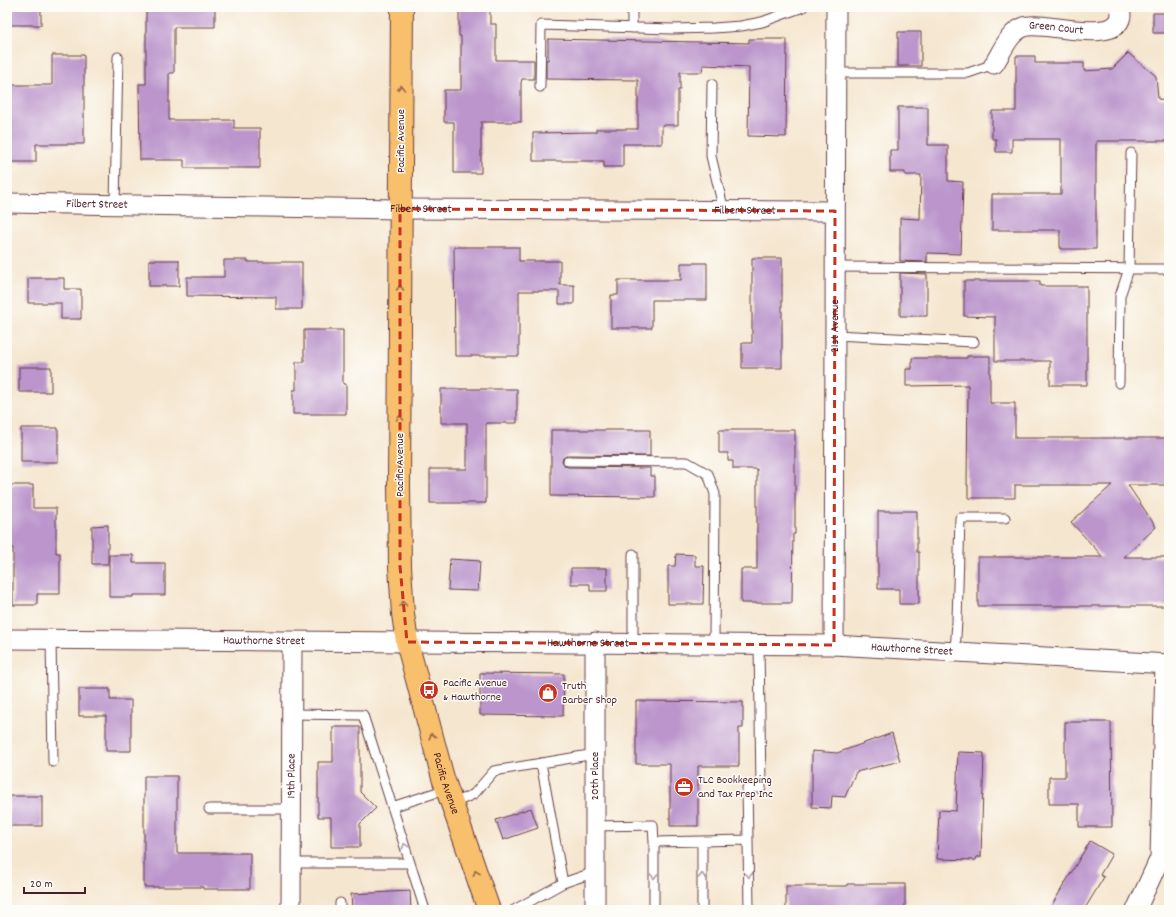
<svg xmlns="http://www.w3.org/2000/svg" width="1176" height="917" viewBox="0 0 1176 917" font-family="Dekko,sans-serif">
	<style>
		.building { fill: #bb95cc }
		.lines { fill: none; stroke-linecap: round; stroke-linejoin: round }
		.lane-casing { stroke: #643d44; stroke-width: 11 }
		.street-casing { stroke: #643d44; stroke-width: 21 }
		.primary-casing { stroke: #643d44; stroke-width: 24 }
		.lane { stroke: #fff; stroke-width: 9 }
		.street { stroke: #fff; stroke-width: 19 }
		.primary { stroke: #f8bf6c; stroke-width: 22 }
		.oneway { stroke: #986748 }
		.oneway2 { stroke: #ae9aa0 }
		.marked { fill: none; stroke: #c8321e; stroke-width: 3; stroke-dasharray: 8 5; stroke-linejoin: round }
		.labels { text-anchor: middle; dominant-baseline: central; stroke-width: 3; stroke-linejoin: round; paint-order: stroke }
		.street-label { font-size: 12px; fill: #4a1f2b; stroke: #fdfcf7 }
		.poi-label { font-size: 12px; fill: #4a1f2b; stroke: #fdfcf7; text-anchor: start }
	</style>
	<rect width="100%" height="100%" fill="#fdfcf7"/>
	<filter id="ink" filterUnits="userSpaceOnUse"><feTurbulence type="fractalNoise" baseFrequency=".025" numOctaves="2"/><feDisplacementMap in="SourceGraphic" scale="8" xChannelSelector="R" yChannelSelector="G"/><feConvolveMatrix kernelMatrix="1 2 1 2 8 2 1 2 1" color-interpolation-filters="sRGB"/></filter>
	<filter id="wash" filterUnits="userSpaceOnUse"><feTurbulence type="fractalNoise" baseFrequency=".012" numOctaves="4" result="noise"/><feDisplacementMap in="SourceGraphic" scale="16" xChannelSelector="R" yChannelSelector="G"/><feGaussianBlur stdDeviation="0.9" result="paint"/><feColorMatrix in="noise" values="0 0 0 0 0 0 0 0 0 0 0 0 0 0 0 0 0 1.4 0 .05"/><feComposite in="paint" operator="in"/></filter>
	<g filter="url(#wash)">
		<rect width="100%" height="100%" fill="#f5e6cf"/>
		<g id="blocks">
			<path class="building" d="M7,7H41V25H7Z
				M146,7H215V27H174V73H169V120H234V128H260V168H184V160H140L139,84H146Z
				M459,7H490V24H496V60H534V79H522L521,82V122H481V173H454V122H444V90H461V36H459Z
				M1153,13H1169V33H1153Z
				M898,32H921V66H898Z
				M548,39L749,43V39H787L786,137L748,136L749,67L703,65L702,72H680V90H678V125H662V144H623V167H604V161H533V133L596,132V129H638V80L546,79V60H548Z
				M1128,53L1156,76L1158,99L1169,100V141H1096V249H1060V230H992V194H1061V139H1012V152H996V139H992V111H1016V56H1035V63H1084V71L1112,69Z
				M52,55H84V144H36V162H7V85H52Z
				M898,107H928V145H948V181L963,182L961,254L927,253V262L900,261V218L920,219L921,175H905V172H890V150H898Z
				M454,247H519V261H560V285H574V304H559V291H519V356H455Z
				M752,258H782V368H742V343H752Z
				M149,260H179V286H149Z
				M224,260H248V262H302V309H276V297L187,296V277H224Z
				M681,263H707V300H652V328H611V295H618V280H681Z
				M900,273L927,274V316H900Z
				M28,278H64V289H81V319H61V303H28Z
				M964,281H1040V286H1087V385H1050V361H995V317L964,316Z
				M304,330H343V384H346V414H293V390H296V362H304Z
				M967,356H990V403H1015V438H1169V485H1128L1156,527L1124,557H1169V606H978V557H1103L1071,522L1112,485H1015V498H968V485H967L968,385L906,386V369H912V358H967Z
				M19,367H51V392H19Z
				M441,389H517V423H486V503H430V469H467V423H441Z
				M21,428H58V462H21Z
				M551,430H650V456L568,455L563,458L562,461L565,466L568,467L650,468V476H655V497L551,496Z
				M719,430H795V534H793L792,603H741V569H757V469H733V461H728V453H719Z
				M8,485H33V508H56V553H60V594H37V605H13V548H10Z
				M878,511H917V552H919V604H899V589H878Z
				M108,525V564H92V526Z
				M676,554L695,555V566H704L703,604H668V566H675Z
				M109,555H133V563H165V595H133V597H109Z
				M450,559L480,561L478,591L448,590Z
				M571,568H607V591H590V584H571Z
				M480,673L564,674L563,716L480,715Z
				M79,689H110V700H131V751H106V716H79Z
				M636,701L743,702V728H739V766H698V826H670V764H636Z
				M1065,722H1111L1112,827H1079V804H1049V777H1065Z
				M333,727H360V792L376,808L360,824V847H331V817H318V762H333Z
				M892,733L900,761L856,772L845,797L832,796L831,808L812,807V751L837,753Z
				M958,752L984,753L981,857H977L976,860L937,859L939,810L956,811Z
				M144,776H177V853H250V889H203V887H144Z
				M9,796H42V826H9Z
				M531,808L538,828L503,840L496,820Z
				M1090,841L1112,854L1100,875L1104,877L1084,910H1049Z
				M847,884H905V910H786V886H847Z
				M410,891L411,910H352L351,894Z"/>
		</g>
	</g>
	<g filter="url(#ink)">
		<use href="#blocks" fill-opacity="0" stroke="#643d44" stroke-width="1"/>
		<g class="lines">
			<defs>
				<path id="lane" d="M632,28V7
					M836,73H968L994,64
					M712,84L711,156L724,211
					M540,87L541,25L672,29L714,28L741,26L762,22L803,7
					M115,205L118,57
					M835,267L1169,269
					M835,335L974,342
					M1119,383L1120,296L1129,269L1131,153
					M568,461L687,462L708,474L715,494L714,643
					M51,639L53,762
					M633,643V554
					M955,652L957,621L960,518H1005
					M292,714L363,715L425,910
					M452,804L474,794L494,771L595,754
					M392,807L447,789
					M209,809H291
					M595,826L653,825L654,842L748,840L747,788H761L759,644
					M748,840L749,910
					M654,842V910
					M291,863H410
					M563,883L595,872
					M340,903V910
					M514,910L563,883L541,763
					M702,910V841"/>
				<g id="street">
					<path id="s1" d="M994,64C1002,52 1009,32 1024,27C1043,20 1116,46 1121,16C1121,13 1121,10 1120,7"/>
					<path id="s2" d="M7,203L400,209L835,211"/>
					<path id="s3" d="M7,639L834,645L1169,664"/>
					<path id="s4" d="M834,645L836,7"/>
					<path id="s5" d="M291,910L292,642"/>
					<path d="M595,910V642"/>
					<path d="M1136,910L1160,858L1165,664"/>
				</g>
				<g id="primary">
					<path id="s6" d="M402,7L399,485L400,566L403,614L407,642L443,778L489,910"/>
				</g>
			</defs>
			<use href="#lane" class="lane-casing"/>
			<use href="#street" class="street-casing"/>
			<use href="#primary" class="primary-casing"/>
			<use href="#lane" class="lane"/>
			<use href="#street" class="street"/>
			<use href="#primary" class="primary"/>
		</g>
		<defs><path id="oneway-chevron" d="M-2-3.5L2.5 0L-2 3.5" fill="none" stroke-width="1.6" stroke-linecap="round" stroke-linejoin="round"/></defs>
		<g class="oneway">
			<use href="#oneway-chevron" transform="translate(401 88) rotate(-90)"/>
			<use href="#oneway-chevron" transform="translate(400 288) rotate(-90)"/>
			<use href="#oneway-chevron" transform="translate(400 418) rotate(-90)"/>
			<use href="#oneway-chevron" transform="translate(403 604) rotate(-94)"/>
			<use href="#oneway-chevron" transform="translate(432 736) rotate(-106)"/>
			<use href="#oneway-chevron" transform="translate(476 873) rotate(-109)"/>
		</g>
		<g class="oneway2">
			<use href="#oneway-chevron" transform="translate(405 846) rotate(-108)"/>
			<use href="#oneway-chevron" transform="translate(749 875) rotate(89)"/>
			<use href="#oneway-chevron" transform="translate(654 876) rotate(89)"/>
			<use href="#oneway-chevron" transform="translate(702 876) rotate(-90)"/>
		</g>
	</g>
	<path class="marked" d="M400,209L835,211L834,645L407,642L400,566Z"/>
	<defs>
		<symbol id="bus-disc" viewBox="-11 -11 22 22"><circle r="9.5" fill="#c8321e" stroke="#fdfcf7"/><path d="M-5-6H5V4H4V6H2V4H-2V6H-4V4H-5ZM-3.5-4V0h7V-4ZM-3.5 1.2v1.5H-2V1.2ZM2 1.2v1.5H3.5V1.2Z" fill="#fff"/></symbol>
		<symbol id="shop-disc" viewBox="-11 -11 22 22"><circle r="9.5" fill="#c8321e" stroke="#fdfcf7"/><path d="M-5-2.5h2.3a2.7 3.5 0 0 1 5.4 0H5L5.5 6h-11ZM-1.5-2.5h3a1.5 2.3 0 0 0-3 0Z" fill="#fff"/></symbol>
		<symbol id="office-disc" viewBox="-11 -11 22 22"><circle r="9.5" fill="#c8321e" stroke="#fdfcf7"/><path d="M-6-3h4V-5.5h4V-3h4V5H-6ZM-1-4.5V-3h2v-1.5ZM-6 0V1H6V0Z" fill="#fff"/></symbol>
	</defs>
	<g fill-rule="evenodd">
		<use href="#bus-disc" x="418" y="679" width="22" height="22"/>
		<use href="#shop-disc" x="537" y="682" width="22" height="22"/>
		<use href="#office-disc" x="673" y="776" width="22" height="22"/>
	</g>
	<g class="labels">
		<g class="street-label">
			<text stroke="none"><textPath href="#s1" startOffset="81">Green Court</textPath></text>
			<text transform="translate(401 141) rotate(-90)">Pacific Avenue</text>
			<text stroke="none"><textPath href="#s2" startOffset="90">Filbert Street</textPath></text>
			<text stroke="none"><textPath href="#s2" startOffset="414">Filbert Street</textPath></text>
			<text stroke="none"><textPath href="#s2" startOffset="738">Filbert Street</textPath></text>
			<text stroke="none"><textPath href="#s4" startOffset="319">21st Avenue</textPath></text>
			<text transform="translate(400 465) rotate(-90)">Pacific Avenue</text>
			<text stroke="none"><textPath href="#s3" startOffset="257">Hawthorne Street</textPath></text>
			<text stroke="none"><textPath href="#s3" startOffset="581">Hawthorne Street</textPath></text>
			<text stroke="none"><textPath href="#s3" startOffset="905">Hawthorne Street</textPath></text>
			<text stroke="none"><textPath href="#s5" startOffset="134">19th Place</textPath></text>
			<text transform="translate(595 776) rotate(-90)">20th Place</text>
			<text stroke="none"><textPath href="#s6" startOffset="782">Pacific Avenue</textPath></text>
		</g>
		<g class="poi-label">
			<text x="443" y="683">Pacific Avenue<tspan x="443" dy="14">&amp; Hawthorne</tspan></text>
			<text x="562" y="686">Truth<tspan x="562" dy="14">Barber Shop</tspan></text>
			<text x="698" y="780">TLC Bookkeeping<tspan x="698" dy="14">and Tax Prep Inc</tspan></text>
		</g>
	</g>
	<rect width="1176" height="917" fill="none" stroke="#fdfcf7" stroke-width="24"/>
	<path d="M24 887v6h61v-6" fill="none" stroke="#4a1f2b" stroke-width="2"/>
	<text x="30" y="887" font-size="12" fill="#4a1f2b" stroke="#fdfcf7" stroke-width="3" paint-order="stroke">20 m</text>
</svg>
